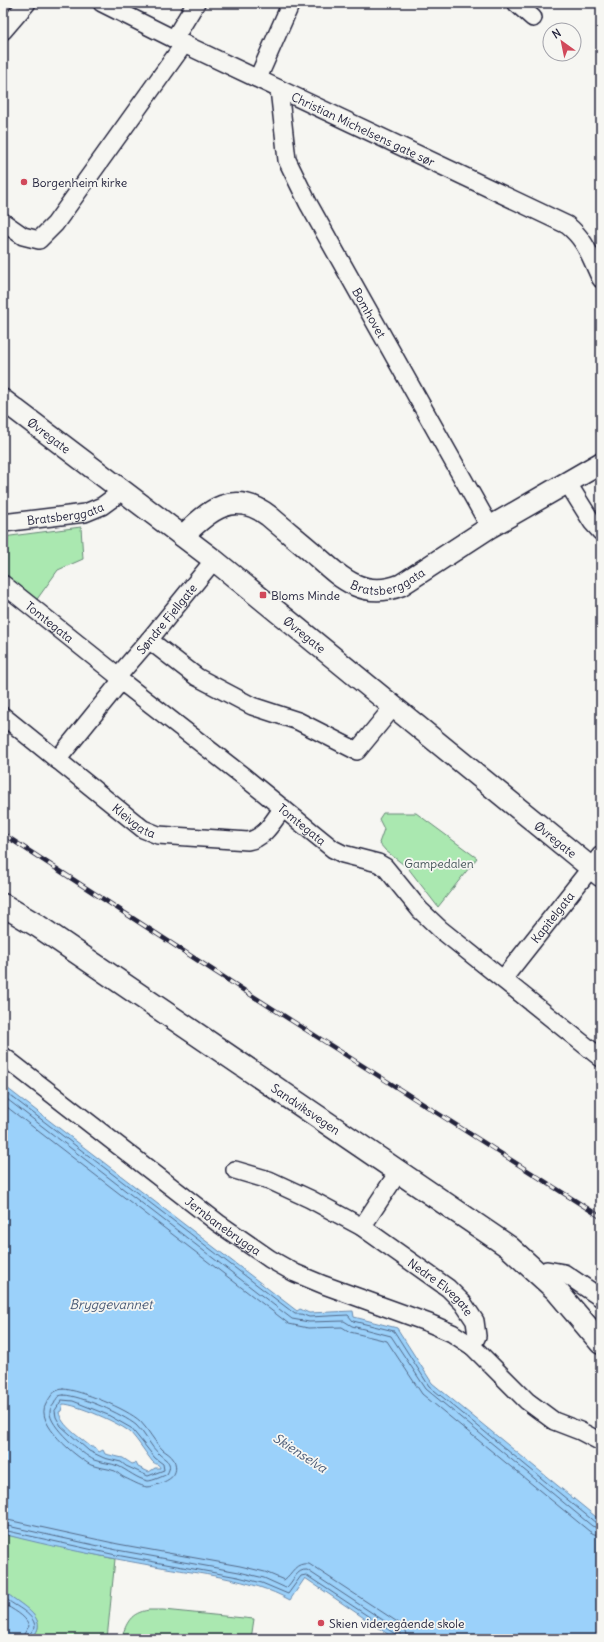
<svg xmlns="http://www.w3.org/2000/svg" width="604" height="1642" viewBox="0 0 604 1642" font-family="Delius,sans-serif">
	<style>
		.green { fill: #aae8b0; stroke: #668576 }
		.water { fill: #9bd1fa; stroke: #6b8bae; fill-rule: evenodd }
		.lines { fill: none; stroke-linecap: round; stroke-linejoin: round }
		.shore { stroke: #526887; stroke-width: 1 }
		.minor-casing { stroke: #22223b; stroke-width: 20 }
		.tertiary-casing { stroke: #22223b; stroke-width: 24 }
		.primary-casing { stroke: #22223b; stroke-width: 25 }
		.minor { stroke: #f6f6f2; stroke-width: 17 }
		.tertiary { stroke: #f6f6f2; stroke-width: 21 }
		.primary { stroke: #f6f6f2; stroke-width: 22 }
		.rail-casing { stroke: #22223b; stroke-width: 4.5 }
		.rail { stroke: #f6f6f2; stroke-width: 3; stroke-dasharray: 9; stroke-linecap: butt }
		.poi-dot { fill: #d1495b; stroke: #f6f6f2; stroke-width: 1.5 }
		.labels { text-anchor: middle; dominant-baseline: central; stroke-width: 3.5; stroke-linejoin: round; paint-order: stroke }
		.street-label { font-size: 12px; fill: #22223b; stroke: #f6f6f2 }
		.poi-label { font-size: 12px; fill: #22223b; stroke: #f6f6f2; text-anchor: start }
		.park-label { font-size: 12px; fill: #445458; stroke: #f6f6f2 }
		.water-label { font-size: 13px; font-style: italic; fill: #465774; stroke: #f6f6f2 }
	</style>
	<rect width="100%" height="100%" fill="#f6f6f2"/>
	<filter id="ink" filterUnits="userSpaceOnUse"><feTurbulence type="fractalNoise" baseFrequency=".025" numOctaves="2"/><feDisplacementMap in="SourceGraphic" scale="8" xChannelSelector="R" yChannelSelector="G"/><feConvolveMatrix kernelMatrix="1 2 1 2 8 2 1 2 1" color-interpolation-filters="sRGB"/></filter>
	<g filter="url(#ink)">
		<path class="green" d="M81,527L83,559L58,570L35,602L3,576V537Z
			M383,813H416L477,858L438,907L408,868L386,851L379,843L384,829L379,819Z
			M3,1534L115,1559L107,1639H30C55,1619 15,1603 3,1590Z
			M149,1610H163L254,1619L251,1639H121C127,1622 130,1613 149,1610Z"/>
		<path class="water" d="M3,1085L297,1311L300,1309L309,1313L353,1311L354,1317L397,1328L432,1383L601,1521V1639H395L305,1578L290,1600C250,1578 199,1574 155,1566C104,1557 53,1547 3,1534ZM63,1404C76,1404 122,1424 131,1433C139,1442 145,1452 152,1461C155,1465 159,1463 160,1468H155L149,1472L138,1467L136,1463L132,1464L123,1458L105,1454L103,1450L99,1452L95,1447H91C81,1438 61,1426 59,1412L61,1411Z
			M3,1590C16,1603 55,1619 30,1639H3Z"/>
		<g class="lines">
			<path class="shore" d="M3,1090L295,1314H301L309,1317L348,1315L353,1321L394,1331L429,1386L596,1523L601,1524
				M3,1096L292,1319L309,1322L344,1321L352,1326L391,1336L426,1389L592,1526L601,1529
				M3,1104L289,1324L308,1328L342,1327L350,1332L387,1341L422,1394L589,1531L594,1534L601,1535
				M63,1389C81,1390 127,1409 140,1421C149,1430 154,1442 163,1450C167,1453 171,1455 174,1460C180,1475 169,1480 159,1484C155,1485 152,1487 147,1487C140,1486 132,1481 125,1478C121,1476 118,1473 115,1471C107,1468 99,1468 91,1465C76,1457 34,1423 46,1404C51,1396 53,1390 63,1389Z
				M64,1395C82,1396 122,1414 136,1425C145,1433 150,1446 159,1454C165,1460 174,1462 167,1474C164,1476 152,1481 148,1481C137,1479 127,1470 118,1466C111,1463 102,1463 94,1460C82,1454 49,1426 50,1412C50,1408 52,1407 54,1404C57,1398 57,1395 64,1395Z
				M62,1400L73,1401L108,1415L131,1428L155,1458L163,1464L164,1470L148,1476L126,1466L121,1462L104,1458L89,1451L61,1426L56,1417L55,1411Z
				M3,1519L118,1544L240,1566L265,1572L284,1580C293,1573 295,1562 309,1564L402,1625L406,1631L408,1639
				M3,1525L117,1550L239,1572L264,1578L286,1588C294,1581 296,1569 307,1570L398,1630L401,1634L402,1639
				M3,1530L116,1555L238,1577L262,1583L288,1594L301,1576L306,1575L395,1634L397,1639
				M3,1596C12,1606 34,1612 35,1627L29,1635L28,1639
				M3,1603C12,1610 26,1615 29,1626L24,1634L23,1639"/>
			<defs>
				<g id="minor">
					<path id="s1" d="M102,3L184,44L567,225C587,241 590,257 601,279"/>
					<path d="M516,3L533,18"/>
					<path d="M3,31L27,3"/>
					<path d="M174,39L196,3"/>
					<path d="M258,78L291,3"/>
					<path id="s2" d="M279,89L287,160L308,203L490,527"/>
					<path d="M3,222L23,236L39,240L55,224L184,44"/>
					<path d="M567,482L592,522L601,532"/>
					<path id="s3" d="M3,523L85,513L102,506L113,498L121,489"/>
					<path id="s4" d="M3,584L118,676L121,681L243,776L333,849L343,854L378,863L385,867L420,910L440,929L601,1058"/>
					<path d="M149,640L197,677L252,706L298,721L357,751L394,706"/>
					<path id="s5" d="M118,676L149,640L214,560"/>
					<path id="s6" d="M3,716L143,829L158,835L248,841C265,838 273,821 283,808"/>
					<path d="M57,760L121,681"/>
					<path id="s7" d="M503,979L601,855"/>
					<path id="s8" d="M3,1056L218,1223L270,1259L295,1273L324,1285L429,1323L452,1333L472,1346"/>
					<path id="s9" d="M235,1170L269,1180L310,1199L362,1227L448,1288L463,1303L475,1321L477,1336L472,1346L527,1401L554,1421L580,1431L601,1442"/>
					<path d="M362,1227L399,1171"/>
					<path d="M541,1275L547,1270L564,1273L601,1298"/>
				</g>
				<g id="tertiary">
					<path id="s10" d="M3,400L214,560L601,876"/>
					<path id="s11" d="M183,536C209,510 234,489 269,516C284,529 299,541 314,554C341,578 363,600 401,585L490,527L601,463"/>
				</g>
				<g id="primary">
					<path id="s12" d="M3,905L38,926L509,1247L556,1290L601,1343"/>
				</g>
			</defs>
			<use href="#minor" class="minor-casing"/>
			<use href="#tertiary" class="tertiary-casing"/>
			<use href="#primary" class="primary-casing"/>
			<use href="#minor" class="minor"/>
			<use href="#tertiary" class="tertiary"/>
			<use href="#primary" class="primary"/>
			<defs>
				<path id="rail" d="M3,834L248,993L601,1217"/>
			</defs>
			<use href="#rail" class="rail-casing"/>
			<use href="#rail" class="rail"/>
		</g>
	</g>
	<g class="poi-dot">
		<circle cx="24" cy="182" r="4"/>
		<rect x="259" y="591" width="8" height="8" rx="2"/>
		<circle cx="321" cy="1623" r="4"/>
	</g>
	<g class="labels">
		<g class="street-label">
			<text stroke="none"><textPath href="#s1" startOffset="290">Christian Michelsens gate sør</textPath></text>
			<text stroke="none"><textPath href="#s2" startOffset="245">Bomhovet</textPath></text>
			<text stroke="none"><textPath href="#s10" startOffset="58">Øvregate</textPath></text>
			<text stroke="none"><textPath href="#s3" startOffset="63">Bratsberggata</textPath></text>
			<text stroke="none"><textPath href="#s11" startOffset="245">Bratsberggata</textPath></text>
			<text stroke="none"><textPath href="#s5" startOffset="75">Søndre Fjellgate</textPath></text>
			<text stroke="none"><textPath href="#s4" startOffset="60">Tomtegata</textPath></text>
			<text stroke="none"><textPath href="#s10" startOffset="382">Øvregate</textPath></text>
			<text stroke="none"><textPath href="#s6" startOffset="168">Kleivgata</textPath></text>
			<text stroke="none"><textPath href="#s4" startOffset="384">Tomtegata</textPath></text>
			<text stroke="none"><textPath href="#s10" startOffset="706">Øvregate</textPath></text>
			<text stroke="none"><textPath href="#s7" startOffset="79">Kapitelgata</textPath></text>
			<text stroke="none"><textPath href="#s12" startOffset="365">Sandviksvegen</textPath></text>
			<text stroke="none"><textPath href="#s8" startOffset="278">Jernbanebrygga</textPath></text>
			<text stroke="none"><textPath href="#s9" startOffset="239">Nedre Elvegate</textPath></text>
		</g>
		<g class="poi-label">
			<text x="32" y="182">Borgenheim kirke</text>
			<text x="271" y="595">Bloms Minde</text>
			<text x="329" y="1623">Skien videregående skole</text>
		</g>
		<g class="park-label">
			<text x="439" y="863">Gampedalen</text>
		</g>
		<g class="water-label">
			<text x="111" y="1304">Bryggevannet</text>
			<text transform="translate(300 1453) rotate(33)">Skienselva</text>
		</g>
	</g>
	<rect width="604" height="1642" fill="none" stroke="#f6f6f2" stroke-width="16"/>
	<rect x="8" y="8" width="588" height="1626" fill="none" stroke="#22223b" stroke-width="1.5" filter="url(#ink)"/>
	<g transform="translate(562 42) rotate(327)"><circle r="19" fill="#f6f6f2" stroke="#a1a1a9"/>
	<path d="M0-3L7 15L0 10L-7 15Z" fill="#d1495b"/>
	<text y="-6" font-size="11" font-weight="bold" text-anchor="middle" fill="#22223b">N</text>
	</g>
</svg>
